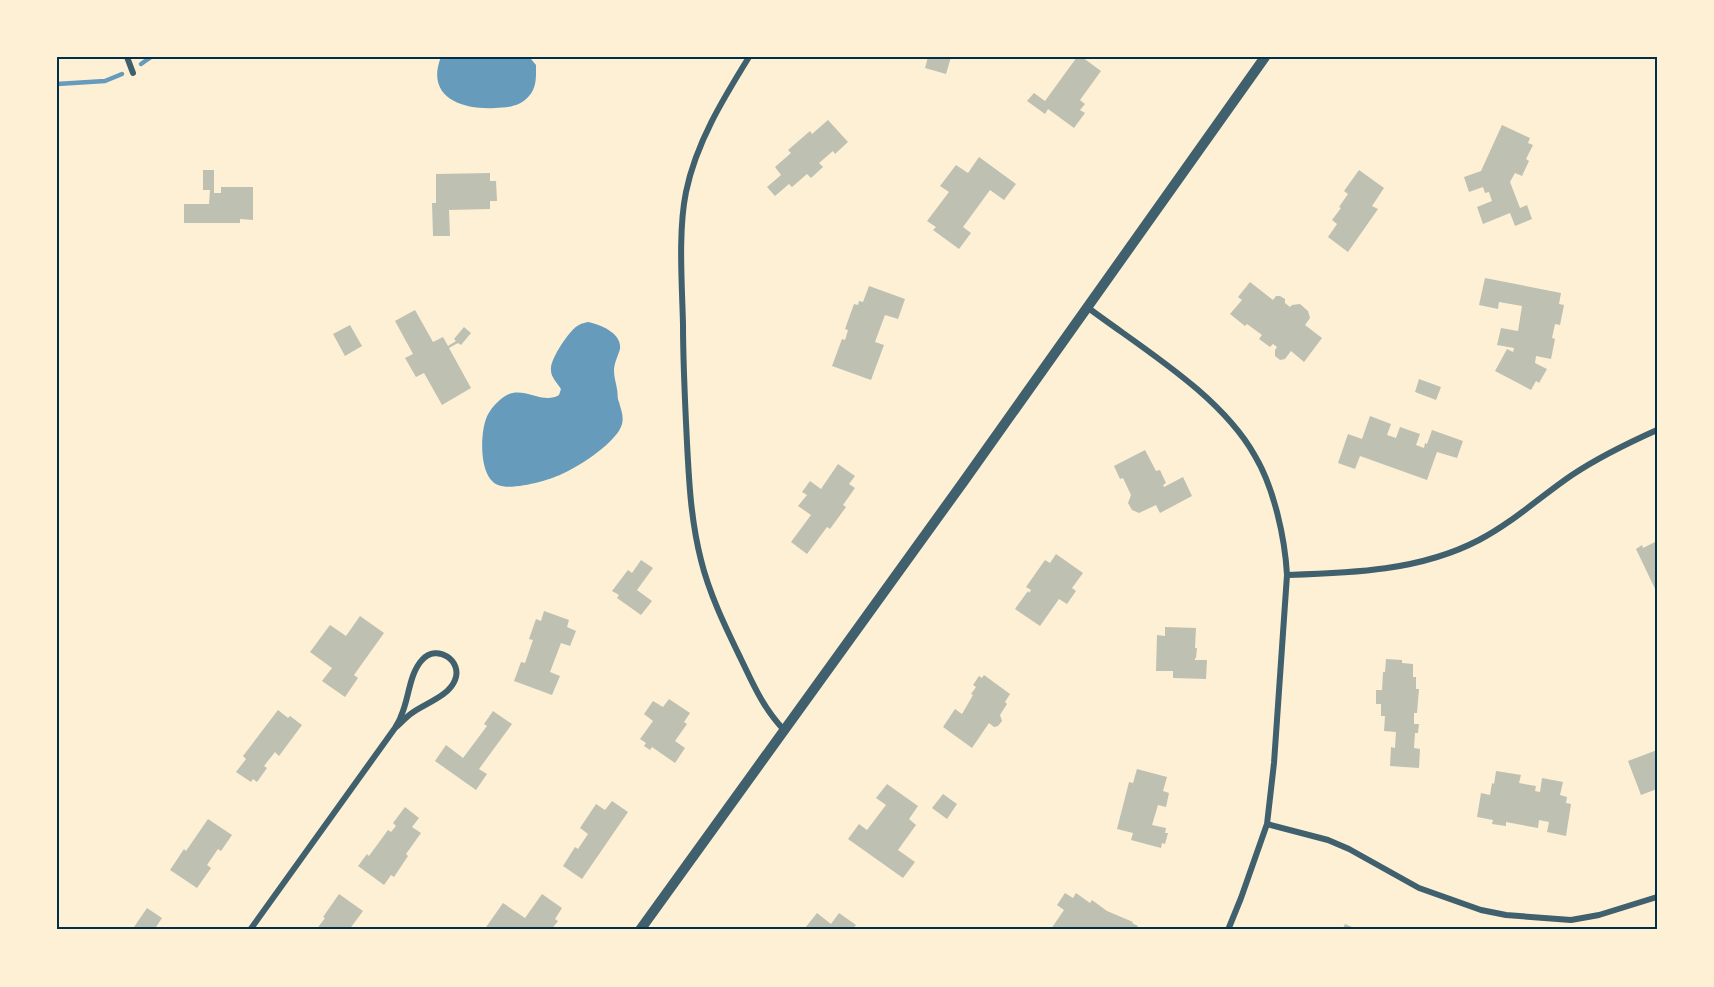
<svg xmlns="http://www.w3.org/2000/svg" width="1714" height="987" viewBox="0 0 1714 987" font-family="'IBM Plex Sans',sans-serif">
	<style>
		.water { fill: #669bbc }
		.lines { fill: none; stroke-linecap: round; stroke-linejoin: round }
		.stream { stroke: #669bbc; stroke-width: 4.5 }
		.building { fill: #bec0b2 }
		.minor { stroke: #3f606c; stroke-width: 6 }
		.tertiary { stroke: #3f606c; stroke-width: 10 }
		.neatline { fill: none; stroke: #003049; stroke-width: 2 }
	</style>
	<rect width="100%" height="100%" fill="#fdf0d5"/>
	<path class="water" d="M441,57H525L531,59L536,65C536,75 537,88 529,96C521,106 507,108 495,108C462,110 425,97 441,57Z
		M588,322C601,325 622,333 620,349C618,356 614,363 614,371C614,377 616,383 617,389C618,393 617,398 619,402C621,410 624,416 622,424C618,441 580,466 564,473C551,480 512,491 498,485C479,478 480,435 486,419C489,410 498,400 507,395C524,386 543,405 559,395L561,389C557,382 550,377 551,368C551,358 570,329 579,325C582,323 585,323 588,322Z"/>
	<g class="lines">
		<path class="stream" d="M141,64L151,57
			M57,84L105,81L122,74"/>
	</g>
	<path class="building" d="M928,57H951L946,74L925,68Z
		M1077,57H1082L1101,71L1080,100L1085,104L1080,110L1085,113L1074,128L1048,109L1045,114L1027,101L1034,93L1045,101Z
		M828,120L848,142L835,154L833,151L819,163L823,167L811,178L807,174L792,187L789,184L775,196L767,187L781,175L775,167L791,153L788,150L810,131L812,134Z
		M1502,125L1530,138L1528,143L1533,145L1526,159L1529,161L1522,176L1515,173L1510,182L1520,208L1527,205L1532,219L1515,226L1510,213L1483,224L1477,207L1492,201L1489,192L1485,193L1483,187L1469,192L1464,177L1481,171Z
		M979,157L1016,184L1004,200L990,190L963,227L971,233L959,249L933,230L936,227L927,221L949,192L940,186L956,165L968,173Z
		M203,170H214V193H221V187H253V220L240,219V223H184V204H209L210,190H203Z
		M1359,170L1384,188L1372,206L1378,209L1348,252L1328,237L1337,224L1332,220L1341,208L1339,207L1348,194L1344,191Z
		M490,173V181H496L497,201H490V209L449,210L450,236H433L432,203H436V174Z
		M1485,278L1561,293L1559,304L1564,305L1560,325L1555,324L1552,338L1555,339L1551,359L1536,356L1535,363L1547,369L1539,383L1536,381L1531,390L1495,371L1507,349L1513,352L1514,348L1497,345L1501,328L1518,331L1522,306L1499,302L1498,309L1479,305Z
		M1250,282L1273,300L1276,296H1280L1285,299V303L1290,307L1292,305L1300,304L1308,311L1310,318L1305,325L1322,338L1304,362L1291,351L1285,359L1280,360L1275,356V350L1277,347L1273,344L1270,347L1259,339L1262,335L1247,324L1245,326L1230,314L1242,300L1238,297Z
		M869,286L905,299L898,319L885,315L875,342L884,345L871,380L832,366L842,339L845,340L848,330L845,329L854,304L858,305L859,301L863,302Z
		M415,310L433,342L443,337L448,346L456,341L454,339L464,327L471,333L461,345L458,343L449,348L471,388L442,405L424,373L416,377L405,358L413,354L395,321Z
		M350,325L362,346L345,356L333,334Z
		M1419,379L1441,387L1436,400L1415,392Z
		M1370,416L1391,424L1387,435L1396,438L1400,427L1420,434L1416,445L1424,448L1425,443L1427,444L1432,430L1463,441L1457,458L1437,452L1427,480L1360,456L1355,469L1338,463L1348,434L1362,439Z
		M1145,450L1156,471L1160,470L1166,483L1163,485L1164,487L1183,477L1192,496L1160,513L1156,505L1139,513L1132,510L1128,503L1131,495L1123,478L1120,479L1114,466Z
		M838,464L855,476L849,484L855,488L843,505L846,507L830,529L827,527L807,554L791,542L811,515L798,506L807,495L802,492L810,481L821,489Z
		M1657,541V593L1636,549L1642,545L1643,548Z
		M1056,554L1083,573L1072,588L1076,591L1067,604L1059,599L1040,626L1015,609L1028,591L1029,593L1031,590L1026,587L1045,560L1050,563Z
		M641,560L653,568L637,590L652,601L641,615L617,598L619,595L612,591L628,570L632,573Z
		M544,611L569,620L567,627L576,631L570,646L561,643L550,672L560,676L552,695L514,681L521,662L525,663L533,640L529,639L536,619L541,621Z
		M360,616L384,633L354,675L358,678L345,697L322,681L332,668L310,652L330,625L346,636Z
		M1165,627L1196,628L1195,648H1197L1196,658H1195V660H1207L1206,679L1173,678V671H1156L1157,635L1165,636Z
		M1386,659L1402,660V663L1413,664V677H1416V689H1419L1417,713H1414V724H1419L1418,733H1415L1414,748L1420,749L1419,768L1390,766L1391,747L1395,748L1396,732L1384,731L1385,716H1381V704H1376V690H1382L1383,672H1385Z
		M984,675L1010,694L1005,702L1007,704L1000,715L1002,721L998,726L994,727L989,723L972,748L943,727L955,709L962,714L973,695L971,694L976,687L973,685L979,676L982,678Z
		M669,699L690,713L684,722L687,724L675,741L685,748L675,763L652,747L650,750L644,746L646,743L640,739L653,721L644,714L653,701L663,707Z
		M278,710L288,718L290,716L302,725L279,756L275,752L264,766L267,768L257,782L253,779L251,782L236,772L246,759L243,756Z
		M493,711L512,724L479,769L487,774L476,790L435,761L446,745L463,758L487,726L484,724Z
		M1657,750V789L1641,795L1628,761Z
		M1137,769L1167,777L1163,791L1169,793L1166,807L1158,805L1152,825L1166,828L1165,833H1168L1165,844L1162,843L1161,848L1131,840L1133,833L1117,829L1129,782L1133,783Z
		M1496,771L1521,775L1519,783L1536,786L1535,791L1540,792L1542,778L1563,782L1560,795L1567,797L1566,803L1571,804L1566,836L1547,832L1549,822L1539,820L1538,828L1506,822V826L1492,824L1493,820L1477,817L1481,793L1490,795L1492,783L1494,784Z
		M887,784L918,806L909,819L916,825L898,850L915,862L903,878L848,839L859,824L867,830L886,805L876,798Z
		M943,794L957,804L947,819L932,808Z
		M612,801L628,812L582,879L563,866L575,847L578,849L588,834L580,828L596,804L605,810Z
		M405,807L419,818L412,827L421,833L406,854L408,856L394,877L391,875L384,885L358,866L367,854L369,856L388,830L391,832L396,826L393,823Z
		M208,819L232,835L221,851L218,849L207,865L211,868L197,888L170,870L184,849L186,851Z
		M1065,893L1073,898L1076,893L1090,903L1092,900L1107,911L1133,922L1132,923L1138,926L1136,930H1052L1051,929L1064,910L1057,905Z
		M339,894L363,911L349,930H316L325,918L323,917Z
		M542,894L562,908L555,919L558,921L551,930L544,929L542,930H484L503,903L525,918Z
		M147,908L162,918L154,930H132Z
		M817,913L831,924L839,913L856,925L852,930H798L800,927L805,928Z
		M1345,924L1359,930H1342Z"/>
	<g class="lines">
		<path class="minor" d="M127,57L133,73
			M749,57C723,99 696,143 686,192C678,231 682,284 683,324C683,364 685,403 687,443C689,482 691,521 701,560C709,593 725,626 740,657C753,684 763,708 784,730
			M1087,307C1143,349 1221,395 1255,456C1274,488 1285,538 1287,575L1274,763L1267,824L1241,898L1228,930
			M1287,575C1351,573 1420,571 1479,540C1512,523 1541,496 1572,475C1599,457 1628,443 1657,430
			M1267,824L1328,840L1349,849L1419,888L1481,910L1506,915L1571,920L1599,915L1657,897
			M250,930L395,728C397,724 400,720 401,716C409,699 409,674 422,660C437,643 463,661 455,680C449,696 426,703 412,713C406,717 401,723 395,728"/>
		<path class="tertiary" d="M640,930L964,481L1265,57"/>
	</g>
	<rect width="1714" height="987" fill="none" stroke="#fdf0d5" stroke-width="117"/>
	<rect x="58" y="58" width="1598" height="870" class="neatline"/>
</svg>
